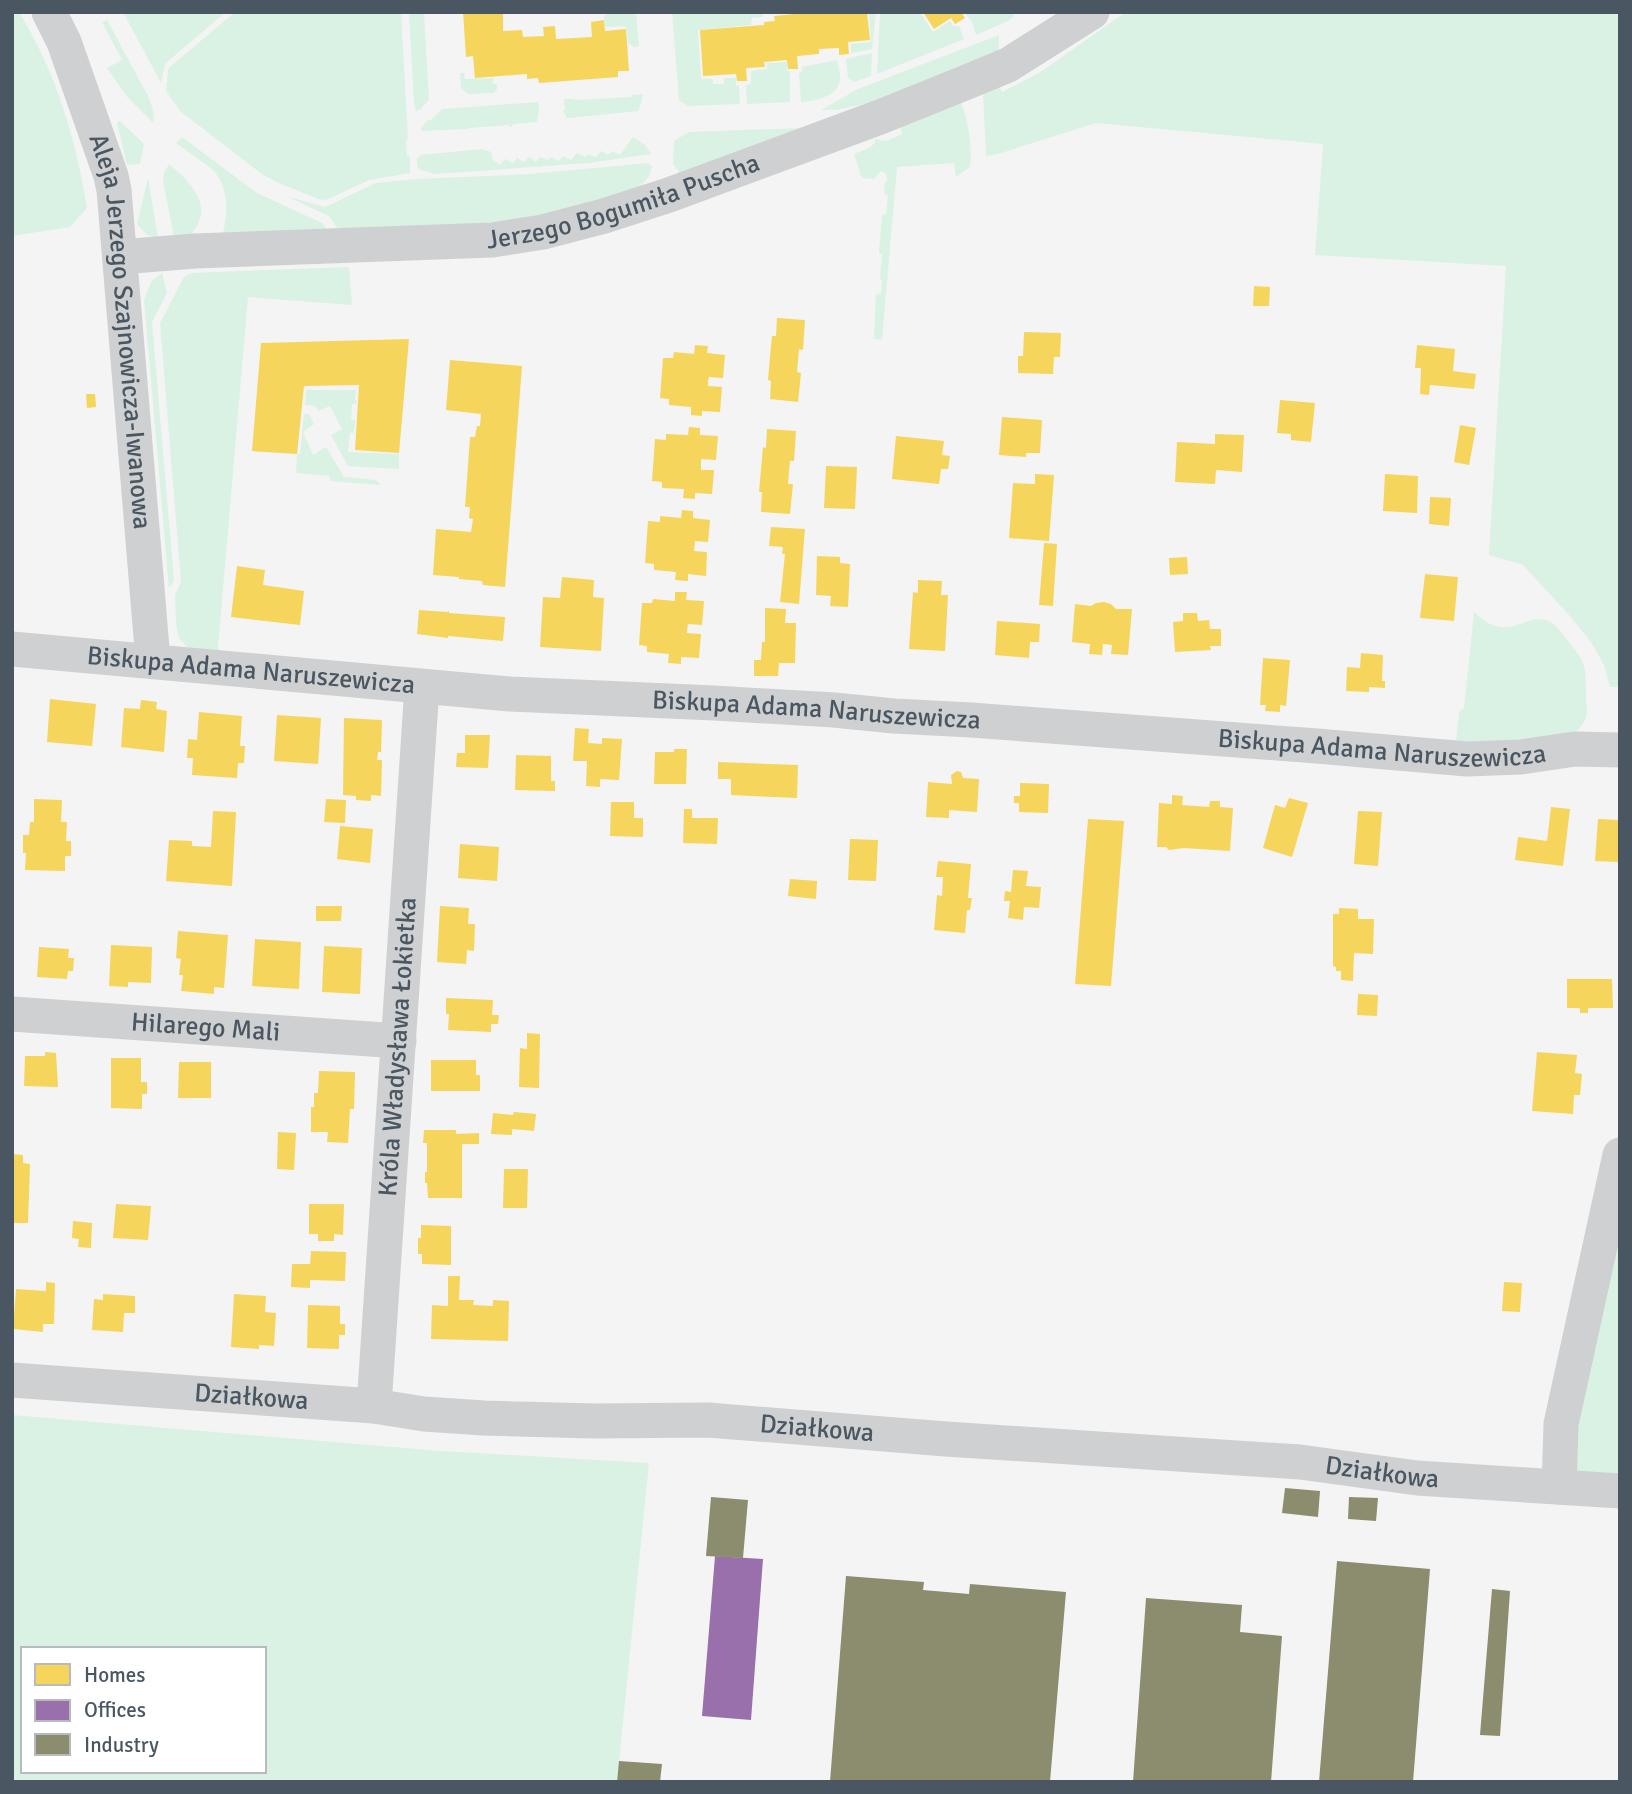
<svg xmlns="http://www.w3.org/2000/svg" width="1632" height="1794" viewBox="0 0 1632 1794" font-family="Signika,sans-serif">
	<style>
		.green { fill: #d9f2e3; fill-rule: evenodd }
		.homes { fill: #f6d55c }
		.offices { fill: #9970ab }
		.industry { fill: #8c8c6e }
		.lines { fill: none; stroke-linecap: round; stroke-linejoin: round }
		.minor { stroke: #ced0d2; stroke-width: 35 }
		.labels { text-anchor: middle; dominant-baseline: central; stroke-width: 7; stroke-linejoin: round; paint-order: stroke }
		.street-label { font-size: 26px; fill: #4a5661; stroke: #fff }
	</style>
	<rect width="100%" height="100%" fill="#f4f4f4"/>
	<path class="green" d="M12,12H19C56,72 76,139 87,208L70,227L12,236Z
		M123,12H226L167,62L164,68L161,83Z
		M235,12H401L408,139L406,140L407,156L410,157V173L369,180L326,200L318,199L279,183L263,175L180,111L166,91L168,70L171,66Z
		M409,12H424L429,100L422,107V109L416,111L414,103Z
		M636,12L639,46L634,47L628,43L627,30L625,26L605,27L604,16L606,14Z
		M672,12H772L763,13V17L752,18L751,25L698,30L701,79H713V84H724V78H736V86H739L740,104L688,106L679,100Z
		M869,12H876L872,49L851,53V44L871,42Z
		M880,12H920L933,32L950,21L953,26H959L964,39L877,74Z
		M964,12H1012L1014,16L1008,21L976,35L972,22Z
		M1126,12H1620V687H1610L1604,665L1591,642L1568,614L1523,565L1489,555L1506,266L1315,255L1323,144L1096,123L998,154L986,156L983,91L999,86L1002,92L1039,73Z
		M107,20L148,96C152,106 155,113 153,123L128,98L107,68L122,60L102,22Z
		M999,35V52L868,103L836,110H821L858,89Z
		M872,53L871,76L854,82L848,78L846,59Z
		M837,60C838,66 840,72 840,77C840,96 816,101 801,102L799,74L802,71V67Z
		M787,62V71H790V102L747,104L746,85L751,84V71L767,69V63Z
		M460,73H464L465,79L493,78V84H497V89L494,93L468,94L461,88Z
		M643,94L641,104L638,111L570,118H567L563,110H565L564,99H574L575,100L631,97L632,95Z
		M960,101C968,116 973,151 970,167L956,177L954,163L897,167L882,340L874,339L876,294H881L882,280L880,279L882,254L879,253L882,215L886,214L888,195L884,194L885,182H887L886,174L881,171L874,179L863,178L861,176L854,154L869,148L875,143V139L886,141L902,134L898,116Z
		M538,102L539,109L537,122L513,124L511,127L508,125L469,128L468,129L421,131V128L428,120H431L442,109Z
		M120,121L144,144L140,164L127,165L117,123Z
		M801,128L680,173L673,164L674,141L689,132Z
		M182,137L257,193L324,224L326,229L223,233C228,212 229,186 212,169L176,143Z
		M633,137L645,145L651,154L588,163L436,174L420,170L417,166V159L421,155L482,149L491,152L493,160L500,165L505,159L513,163L517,158L524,162L529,157L536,162L540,157L548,160L551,157L559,161L563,156L571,160L577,153L586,157L588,154L596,157L601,151L608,155L612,151L620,155Z
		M648,163L652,167L649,176L640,187L539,220L339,231L329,216L286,196L325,207L376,183L417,179L530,174Z
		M169,164C190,182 216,206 191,234L174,237L163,181L164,173Z
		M148,178L158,238L147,235L137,224Z
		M349,267L352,305L248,297L218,647L219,650H193L186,646L179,638L176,624L175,595L181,582L160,323L184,277L191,273Z
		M162,273L167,293L152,322L174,581L169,588L144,300L151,282Z
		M306,390H356L355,400H357L356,404H352L351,420H355L354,433H350L348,452L399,454V469L348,466L331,435L342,429L330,406L318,411L315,406L305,405Z
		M304,414H309L314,424L303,432L313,455L326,447L344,477L376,480L381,485L330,481V476L296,473L297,454H300Z
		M1474,612C1491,628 1502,631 1523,623C1530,620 1537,618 1545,620C1555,622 1559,630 1565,637C1585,663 1586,661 1586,695C1586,702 1588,710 1586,717C1582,730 1566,741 1554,743L1456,741L1459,712L1464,708Z
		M1620,1219V1476L1569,1473Z
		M12,1415L441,1451L649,1463L617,1782H12ZM23,1649H264V1771H23Z"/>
	<path class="homes" d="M463,12H503V31L522,30L523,37L544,36L543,27L555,26L556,39L592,37L591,22L604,20L605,31L626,29L629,71H618V77L539,83L538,78L527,79V74L475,78L473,56L466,57Z
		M814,12H867L870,40L848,42L849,54L839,55V48L819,49V54L797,56L798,69H788L787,60L764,62L765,67L746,68L747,81H737L736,74L703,76L700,30L764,25V22L775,21L774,16Z
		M923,12H961L965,18L955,24L951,18L934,29Z
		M1254,286L1270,287L1269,306H1253Z
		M777,318L805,320L803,350L799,349L797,372L801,373L798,402L770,399L771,381L768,380L770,357L772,336H776Z
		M1024,332L1061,333L1060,357H1054L1053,374L1018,373V356H1023Z
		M409,339L399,453L355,450L359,385L304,386L297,454L252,451L261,343Z
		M695,345L708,346L707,353L725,355L723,378L709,377L708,381V386L722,387L720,412L702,411V416L691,415V407L669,405V399L660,398L663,358H673L674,352L694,354Z
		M1417,345L1455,349L1453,371L1476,374L1474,389L1430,385L1429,395L1420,394L1421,368H1415Z
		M450,360L522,366L505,587L483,585L482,581L459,579V577L433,575L436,529L471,532L473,519L469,518L470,507H465L470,437H475L477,426H480L481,414L446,410Z
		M86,394H95L96,407L87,408Z
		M1280,400L1315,403L1311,442L1291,440V434L1277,433Z
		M1002,417L1042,420L1040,453H1026V457L999,455Z
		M1460,425L1476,428L1469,465L1454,462Z
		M689,427L700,428V435L718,436L716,460L701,459V470H714L712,494L695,493V499L683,498L684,489L662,488V482L652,481L655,439L666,440V434L688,435Z
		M767,429L796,431L794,461H790L789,471L788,484H793L790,514L761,512L762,492H759L763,447L766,448Z
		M1215,434L1244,435L1242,472L1216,470L1215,484L1175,482L1177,442L1215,444Z
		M896,436L944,441L942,455L950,456L948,469H941L939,484L892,479Z
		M826,466L857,467L855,509L824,508Z
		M1035,474L1054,475L1049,541L1009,538L1013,483L1035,484Z
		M1385,474L1418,476L1417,513L1383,511Z
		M1430,497L1451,498L1449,526L1429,524Z
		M682,510L693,511V518L710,520L708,542L695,541L694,551L707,552L706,576L688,574V581L675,580L676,572L654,570V564L645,563L648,521L660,522V516L681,518Z
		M771,527L805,529L799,604L780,602L785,554H782L783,547L769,546Z
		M1044,543L1057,544L1053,606L1039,605Z
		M817,556L840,557V563L850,564L848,607L830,606L831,596L816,595Z
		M1187,557L1188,574L1170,575L1169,558Z
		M237,566L265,570L263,585L304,591L300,625L231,617Z
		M1425,574L1458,577L1454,621L1420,618Z
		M562,577L594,580L593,597L604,598L601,651L540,647L543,597L560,598Z
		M918,580L942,581L941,595H948L945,651L909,649L913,592L918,593Z
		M675,592H687L686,600L704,601L702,625L688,624L687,631V633L701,634L699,658L681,657V664L668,663L669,654L647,652V646L639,645L642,603H652L653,599L675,601Z
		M1104,602L1111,604L1116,609H1132L1128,655L1111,654L1112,645L1103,644L1102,655L1089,654L1090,644L1072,642L1075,604L1091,606L1096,603Z
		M765,608L786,609L785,623H796L795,663H779L778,676H754V660H761L762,642H765Z
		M419,610L447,612L449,611V613L505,617L503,641L448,636V638L417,634Z
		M1183,613H1197L1198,621L1209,620L1210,629H1221V646H1210L1211,650L1175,652L1173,622L1183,621Z
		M997,621L1040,624L1039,642H1030L1029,658L995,655Z
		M1361,653L1383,655L1382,681H1385V688L1369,687V692L1346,691L1347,667L1360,668Z
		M1263,658L1290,660L1286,706L1280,705V712L1265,711L1266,705H1260Z
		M50,699L96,704L92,746L47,742Z
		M141,700L157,702L156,709L167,711L164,752L121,747L124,708L140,709Z
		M199,712L242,716L240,746H245L244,763H238L237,778L192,775L193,758H187L188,739L197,740Z
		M277,715L321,718L318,764L274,761Z
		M344,718L382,720L381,752H378L377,760H382L381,796L371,795V801L356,800V796L343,795Z
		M575,728L589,729L588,743L602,744V738L622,739L619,780L600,779V787L586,786L587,761H573Z
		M465,735H490L488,768L456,767L457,753H465Z
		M674,749H687L686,784H654L655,752H674Z
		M516,755L551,756V781H555V791L515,790Z
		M718,762L798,765L797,798L731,795V779H718Z
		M957,771L961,772L963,778L979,779L977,812L949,810V818L926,817L928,782L952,784L951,775Z
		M1020,783L1049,784L1048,813L1019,812V803H1014V796H1020Z
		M1172,795L1183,796L1182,805L1209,807L1210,801H1220V807L1233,808L1230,851L1184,848L1169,850L1166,847H1157L1159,803L1172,804Z
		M1289,798L1308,803L1292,857L1263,848L1275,805L1285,808Z
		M34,799L62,800L61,822H67L66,841H71V856H65V871L25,870L26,853H23V835H29L30,822H34Z
		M326,799L346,800L345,823L324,822Z
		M611,802H634V818H643V837L610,836Z
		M1551,807L1570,809L1563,866L1515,860L1518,837L1547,841Z
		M684,809H692V818H718L717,844L683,843Z
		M213,811L236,812L232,886L166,881L169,840L192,841V846L211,847Z
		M1358,811L1382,812L1378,866L1354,864Z
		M1088,819L1124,821L1111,986L1075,984Z
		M1598,819L1620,820V862L1595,861Z
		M340,826L373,829L370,863L337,859Z
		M850,839L878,840L876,881L848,880Z
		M460,844L499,847L497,881L458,878Z
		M938,861L971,864L968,898H972L970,910H967L965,933L934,930L937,895L942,896L943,877H936Z
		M1013,870L1028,871L1026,886L1041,887L1039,908L1024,907L1023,920L1008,918L1010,901H1004L1005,891L1011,892Z
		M790,879L817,881L816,899L788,896Z
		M316,906H342L341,921H316Z
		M440,906L469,908L468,924H475L474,951L467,950L466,964L437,962Z
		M1339,908L1358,909V919H1374L1373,954L1354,953L1353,981L1341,980V971H1336V967L1333,966V914H1339Z
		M178,931L228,935L224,988L214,987V994L181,991L183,975H179L181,959L176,958Z
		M255,939L301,942L299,989L252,986Z
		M111,945L152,947L151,983L128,982V987L109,986Z
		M324,946L362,948L360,994L322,992Z
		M39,947L69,949L68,958H74L73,971H68L67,979L37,977Z
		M1567,979H1612L1613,1008H1588V1013H1580V1008H1567Z
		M1358,994L1378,995L1377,1016L1357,1015Z
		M446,998L493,1000L492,1015H499L498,1024H491V1032L448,1030L449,1014H446Z
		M527,1033L540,1034L539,1088L519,1087L520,1048L527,1049Z
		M45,1052L56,1053L58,1087L24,1086L25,1056H45Z
		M1537,1052L1577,1055L1575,1073L1582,1074L1580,1095H1574L1573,1114L1532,1111Z
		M111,1058H141V1082H147V1094H142V1109L111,1108Z
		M431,1060H476V1075H480V1091H431Z
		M179,1062H211V1098H178Z
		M319,1071L355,1072L354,1109H350L348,1143L327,1142L328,1132H311V1107H314V1093H318Z
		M514,1112L536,1114L534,1131L512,1129V1135L491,1134L493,1113L513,1115Z
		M424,1130H456V1134L479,1133V1144H462V1198H428L427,1183H425V1172H427V1143H423Z
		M278,1132L296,1133L294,1170L277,1169Z
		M12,1154L23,1155V1163L30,1164L28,1223H12Z
		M504,1169H528L527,1208H503Z
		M116,1204L151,1206L148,1240L113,1238Z
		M309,1204H344L343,1235L334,1234V1241H318V1234H309Z
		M73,1221L92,1223L91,1248L78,1247L79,1239L72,1238Z
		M421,1225L451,1226V1265L422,1264V1254H418V1238H421Z
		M311,1251L346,1252L345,1281L310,1280V1288L291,1287L292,1264H310Z
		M448,1276H460L459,1300H474L473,1305L493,1306V1300L509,1301L508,1341L431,1339L432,1305L448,1306Z
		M46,1282L55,1283L54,1324H43V1332L13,1329L16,1289L46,1291Z
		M1504,1282L1522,1283L1520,1312L1502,1311Z
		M103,1294L135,1296V1313H124L123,1332L92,1330L94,1299L103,1300Z
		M234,1294L266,1296L265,1312L276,1313L274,1346L259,1345V1349L231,1347Z
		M308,1305L340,1306V1324H345V1335H339V1349L307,1348Z"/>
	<path class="offices" d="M715,1556L763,1559L751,1720L702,1716Z"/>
	<path class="industry" d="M1285,1488L1320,1491L1318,1517L1282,1513Z
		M711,1497L748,1500L743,1558L706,1556Z
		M1349,1497L1378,1498L1376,1521L1348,1519Z
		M1337,1561L1430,1569L1413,1782H1319Z
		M846,1576L924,1582L923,1590L969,1594L970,1584L1066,1592L1050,1782H830Z
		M1492,1589L1510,1591L1500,1736L1480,1735Z
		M1146,1598L1242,1605L1240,1632L1282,1636L1271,1782H1133Z
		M619,1761L662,1764L660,1782H617Z"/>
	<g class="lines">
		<g class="minor">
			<path id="s1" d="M49,12L64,42L111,176L114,190L153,661"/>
			<path id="s2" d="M120,257L195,251L492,240L543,232L604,216L669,195L880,117L967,82L1008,65L1092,12"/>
			<path id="s3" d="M12,649L510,694L714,703L834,710L894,716L971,720L1317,746L1467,759L1521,757L1575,749L1620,750"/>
			<path id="s4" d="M12,1014L399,1041"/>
			<path id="s5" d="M12,1380L374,1406L424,1414L484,1418L595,1421L708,1420L946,1439L1300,1462L1417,1478L1620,1491"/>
			<path id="s6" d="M374,1406L422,687"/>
			<path d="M1559,1487L1561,1424L1620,1155"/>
		</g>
	</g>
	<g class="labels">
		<g class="street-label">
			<text stroke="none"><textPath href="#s2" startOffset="509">Jerzego Bogumiła Puscha</textPath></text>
			<text stroke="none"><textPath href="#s1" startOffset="331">Aleja Jerzego Szajnowicza-Iwanowa</textPath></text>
			<text stroke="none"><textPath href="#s3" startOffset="240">Biskupa Adama Naruszewicza</textPath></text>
			<text stroke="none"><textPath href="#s3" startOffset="807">Biskupa Adama Naruszewicza</textPath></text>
			<text stroke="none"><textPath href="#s3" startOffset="1374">Biskupa Adama Naruszewicza</textPath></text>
			<text stroke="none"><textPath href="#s4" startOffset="194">Hilarego Mali</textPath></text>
			<text stroke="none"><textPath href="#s6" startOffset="360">Króla Władysława Łokietka</textPath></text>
			<text stroke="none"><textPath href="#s5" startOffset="240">Działkowa</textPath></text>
			<text stroke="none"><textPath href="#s5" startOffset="807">Działkowa</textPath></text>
			<text stroke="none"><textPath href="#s5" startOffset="1374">Działkowa</textPath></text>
		</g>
	</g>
	<rect width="1632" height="1794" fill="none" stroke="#4a5661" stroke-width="28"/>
	<rect x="21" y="1647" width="245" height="126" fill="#ffffff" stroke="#b7bbc0" stroke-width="2"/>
	<rect x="35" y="1664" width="35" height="21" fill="#f6d55c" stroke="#b7bbc0" stroke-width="2"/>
	<text x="84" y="1682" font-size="21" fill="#4a5661">Homes</text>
	<rect x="35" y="1700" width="35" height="21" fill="#9970ab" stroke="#b7bbc0" stroke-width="2"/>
	<text x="84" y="1717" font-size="21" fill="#4a5661">Offices</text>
	<rect x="35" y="1734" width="35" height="21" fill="#8c8c6e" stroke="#b7bbc0" stroke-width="2"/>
	<text x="84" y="1752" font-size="21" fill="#4a5661">Industry</text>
</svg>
